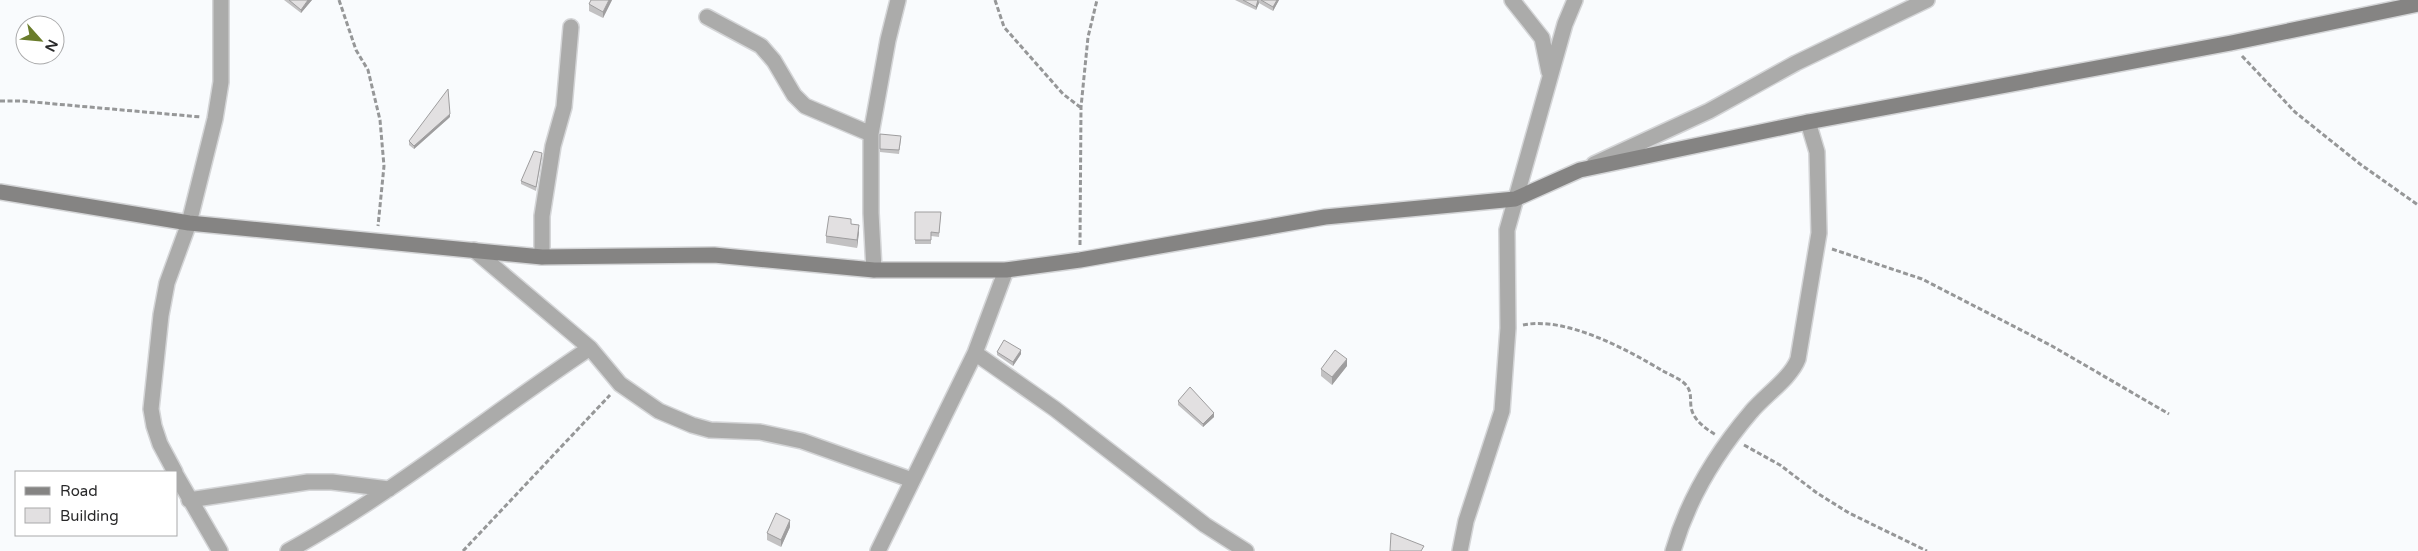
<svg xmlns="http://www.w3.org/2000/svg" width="2418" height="551" viewBox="0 0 2418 551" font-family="'Varela Round',sans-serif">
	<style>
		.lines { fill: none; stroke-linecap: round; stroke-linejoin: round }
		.street-casing { stroke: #d4d5d7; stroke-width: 18 }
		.secondary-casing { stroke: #d4d5d7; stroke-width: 18 }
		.path { stroke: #969798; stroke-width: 3; stroke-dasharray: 5 2.5; stroke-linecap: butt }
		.street { stroke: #ababaa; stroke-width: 15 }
		.secondary { stroke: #858483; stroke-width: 15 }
		.wall { fill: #c2c1c2 }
		.shaded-wall { fill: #9e9d9e }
		.building { fill: #e2e0e1; stroke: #9e9d9e }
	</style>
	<rect width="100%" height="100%" fill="#f9fbfd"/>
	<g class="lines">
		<defs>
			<path id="street" d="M1512,0L1542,38L1549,72
				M707,17L761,46L774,61L794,95L805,106L871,134
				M1594,164L1709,111L1796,63L1927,0
				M474,250L590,348L620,384L659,411L692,425L710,430L760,432L802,441L912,480
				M542,257V216L553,146L564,107L571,27
				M874,270L871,213V134L888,40L898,0
				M975,353L1055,409L1205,525L1246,551
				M175,472L160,444L154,426L151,409L161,315L167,283L189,223L215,119L221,82V0
				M176,475L220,551
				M189,500L308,482H332L389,489
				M288,551C394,493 489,415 590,348
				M878,551L975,353L1006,270
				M1460,551L1466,521L1502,411L1508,328L1507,230L1565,24L1575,0
				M1673,551C1688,499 1716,453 1751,412C1764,396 1791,378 1798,359L1819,233L1817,152L1808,122"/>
			<path id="secondary" d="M0,192L189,223L542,257L714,255L874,270H1006L1080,260L1325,217L1515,199L1580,170L1808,122L2231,43L2418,4"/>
		</defs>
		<use href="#street" class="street-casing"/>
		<use href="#secondary" class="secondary-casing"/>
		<path class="path" d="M339,0L356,50L368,70L380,120L384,166L378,226
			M995,0L1004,27L1063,94L1080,107
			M2242,56L2295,112L2360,164L2418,205
			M0,101H22L201,117
			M1080,245L1081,107L1088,37L1097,0
			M1832,249L1922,279L2052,346L2169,414
			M1523,325C1566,316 1628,350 1663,371C1670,375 1681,379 1686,385C1692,392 1690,399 1691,407C1693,420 1706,429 1716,435
			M1744,445L1780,465L1817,493L1849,513L1927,551
			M463,551L610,395"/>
		<use href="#street" class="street"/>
		<use href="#secondary" class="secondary"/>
	</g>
	<path class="wall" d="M284,0H312L301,13Z
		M591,0H612L603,18L589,11V4Z
		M1235,0H1279L1273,11L1259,3L1256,10Z
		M450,117L414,149L409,145V141Z
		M880,134L901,139L899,154L880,152Z
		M542,157L536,191L521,184V181Z
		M915,212H941L939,237L931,236V244H915Z
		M859,232L857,248L826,243V236Z
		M997,352L1021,354L1013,366L997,355Z
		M1347,366L1332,385L1321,376V369Z
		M1178,401L1214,417L1203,427L1178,405Z
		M790,527L781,547L767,540V533Z"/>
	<path class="shaded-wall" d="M308,0H312L301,13V10Z
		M609,0H612L603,18V12Z
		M1258,0L1259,3L1256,10V7Z
		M1277,0H1279L1273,11V7Z
		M450,114V117L414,149V146Z
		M859,225V232L857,248V240Z
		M1021,350V354L1013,366V362Z
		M1347,359V366L1332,385V377Z
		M1214,413V417L1203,427V424Z
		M790,520V527L781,547V540Z"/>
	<path class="building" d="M289,0H308L301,10Z
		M591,0H609L603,12L589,4Z
		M1243,0H1258L1256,7Z
		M1261,0H1277L1273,7Z
		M448,89L450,114L414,146L409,141Z
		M880,134L901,136L899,150L880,149Z
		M534,151L542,153L536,187L521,181Z
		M915,212H941L939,233L931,232V240H915Z
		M829,216L851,219V224L859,225L857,240L826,236Z
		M1004,340L1021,350L1013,362L997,352Z
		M1335,350L1347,359L1332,377L1321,369Z
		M1190,387L1214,413L1203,424L1178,401Z
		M776,513L790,520L781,540L767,533Z
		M1391,533L1424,546L1421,551H1390Z"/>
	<rect x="15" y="471" width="162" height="65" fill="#ffffff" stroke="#a9a9aa"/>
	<rect x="25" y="487" width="25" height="8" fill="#858483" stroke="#a9a9aa"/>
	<text x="60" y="496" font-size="15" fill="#29292a">Road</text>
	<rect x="25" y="508" width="25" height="15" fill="#e2e0e1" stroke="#a9a9aa"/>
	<text x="60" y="521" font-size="15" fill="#29292a">Building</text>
	<g transform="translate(40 40) rotate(117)"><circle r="24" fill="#ffffff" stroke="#a9a9aa"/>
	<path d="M0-4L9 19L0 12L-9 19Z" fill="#6a7c2b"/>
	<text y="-8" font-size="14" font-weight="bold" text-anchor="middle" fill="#29292a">N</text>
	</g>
</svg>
